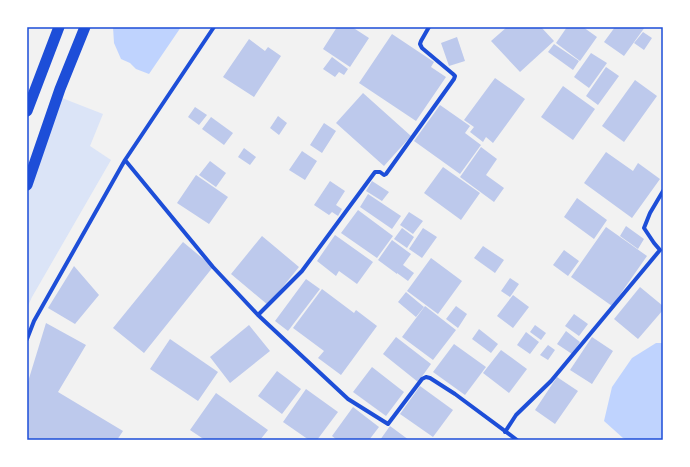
<svg xmlns="http://www.w3.org/2000/svg" width="690" height="467" viewBox="0 0 690 467" font-family="'Varela Round',sans-serif">
	<style>
		.green { fill: #dbe4f7 }
		.water { fill: #bfd3fe }
		.building { fill: #bdc9ec }
		.lines { fill: none; stroke-linecap: round; stroke-linejoin: round }
		.minor { stroke: #1d4ed8; stroke-width: 4 }
		.trunk { stroke: #1d4ed8; stroke-width: 11 }
		.neatline { fill: none; stroke: #1d4ed8; stroke-width: 1.5 }
	</style>
	<rect width="100%" height="100%" fill="#f2f2f2"/>
	<path class="green" d="M62,98L103,114L90,146L111,160L32,297L27,308V196Z"/>
	<path class="water" d="M113,27H181L149,74L136,69L130,63L121,59L114,43Z
		M656,343H663V440H627L623,438L604,421L612,387L632,358Z"/>
	<path class="building" d="M337,27H352L369,38L350,67L323,49Z
		M507,27H541L554,41L520,72L491,41Z
		M567,27H583L597,37L580,61L556,43Z
		M615,27H645L624,56L604,42Z
		M643,32L652,38L644,50L634,43Z
		M392,34L434,62L431,67L446,77L416,121L359,83Z
		M457,37L465,61L449,66L441,43Z
		M249,39L265,51L268,47L281,56L254,97L223,77Z
		M554,44L579,61L573,70L548,52Z
		M591,53L607,63L589,88L574,77Z
		M332,57L348,69L344,75L339,72L335,77L323,69Z
		M606,67L619,76L598,105L586,96Z
		M495,78L525,99L493,143L486,137L483,142L470,132L474,127L464,120Z
		M635,80L657,96L624,142L602,126Z
		M563,86L595,109L573,140L541,117Z
		M363,93L411,136L384,166L336,123Z
		M440,105L470,126L465,133L481,145L460,174L414,141Z
		M195,107L207,115L199,125L188,117Z
		M278,116L287,123L279,135L270,128Z
		M211,117L233,133L224,145L202,129Z
		M324,123L336,131L322,153L310,145Z
		M481,147L497,159L486,175L504,188L494,202L460,177Z
		M244,148L256,157L250,165L238,157Z
		M302,151L317,161L305,180L289,170Z
		M606,152L633,171L638,163L660,179L632,218L584,183Z
		M210,161L226,173L216,187L199,175Z
		M443,167L480,193L461,220L424,193Z
		M196,175L228,197L209,224L177,203Z
		M330,181L345,191L336,205L342,209L338,216L332,212L329,215L314,205Z
		M372,181L389,192L382,201L366,191Z
		M368,194L401,216L392,229L360,207Z
		M577,198L607,220L594,239L564,217Z
		M358,210L393,236L377,258L341,233Z
		M409,212L423,221L413,234L400,225Z
		M626,226L644,239L638,249L620,236Z
		M606,227L647,256L612,306L571,277Z
		M402,228L414,237L407,248L394,239Z
		M423,228L437,237L422,258L409,249Z
		M335,235L373,262L357,284L339,271L336,276L317,261Z
		M262,236L299,267L268,305L231,274Z
		M392,240L411,254L403,265L414,273L408,281L397,273V274L378,260Z
		M183,242L213,267L144,353L113,328Z
		M483,246L504,260L495,273L474,258Z
		M564,250L579,261L568,276L553,265Z
		M431,258L462,281L438,314L407,291Z
		M74,266L99,295L75,324L48,308Z
		M510,278L519,284L510,297L501,291Z
		M306,279L320,289L288,331L275,321Z
		M640,287L663,306V310L638,339L614,319Z
		M322,289L354,313L356,310L377,326L341,375L318,358L324,351L293,328Z
		M406,292L424,307L416,317L398,302Z
		M513,295L529,307L513,328L497,316Z
		M425,306L456,330L433,360L402,337Z
		M456,306L467,314L458,328L446,319Z
		M574,314L588,324L579,336L565,326Z
		M46,323L86,345L58,392L123,431L117,440L27,439V385Z
		M249,325L270,351L230,383L210,357Z
		M535,325L546,333L541,340L530,332Z
		M479,329L498,344L491,353L472,339Z
		M566,331L580,342L572,354L557,344Z
		M526,332L539,342L530,354L517,345Z
		M396,337L431,364L418,382L383,354Z
		M592,337L613,351L592,384L570,370Z
		M170,339L218,372L198,401L150,369Z
		M454,344L486,367L465,395L433,372Z
		M548,345L555,350L548,360L540,355Z
		M501,350L527,369L509,393L483,373Z
		M372,367L404,392L386,416L353,392Z
		M277,371L301,389L282,414L258,396Z
		M557,377L578,391L555,424L535,410Z
		M420,386L453,410L433,437L400,414Z
		M306,389L338,412L317,440H309L283,422Z
		M216,393L268,430L260,440H205L190,430Z
		M353,407L379,427L369,440H337L332,436Z
		M390,426L409,440H380Z"/>
	<g class="lines">
		<path class="minor" d="M125,160L213,267L258,315L348,399L388,424L422,379L426,377L430,378L455,394L517,440
			M258,315L302,271L375,172H380L384,175L386,174L454,79L455,76L453,74L422,48L420,44L421,41L429,27
			M27,339L34,321L125,160L214,27
			M505,432L516,415L551,381L660,250L654,243L644,228L650,213L663,191"/>
		<path class="trunk" d="M27,111L59,27
			M27,185L60,89L85,27"/>
	</g>
	<rect width="690" height="467" fill="none" stroke="#ffffff" stroke-width="56"/>
	<rect x="28" y="28" width="634" height="411" class="neatline"/>
</svg>
